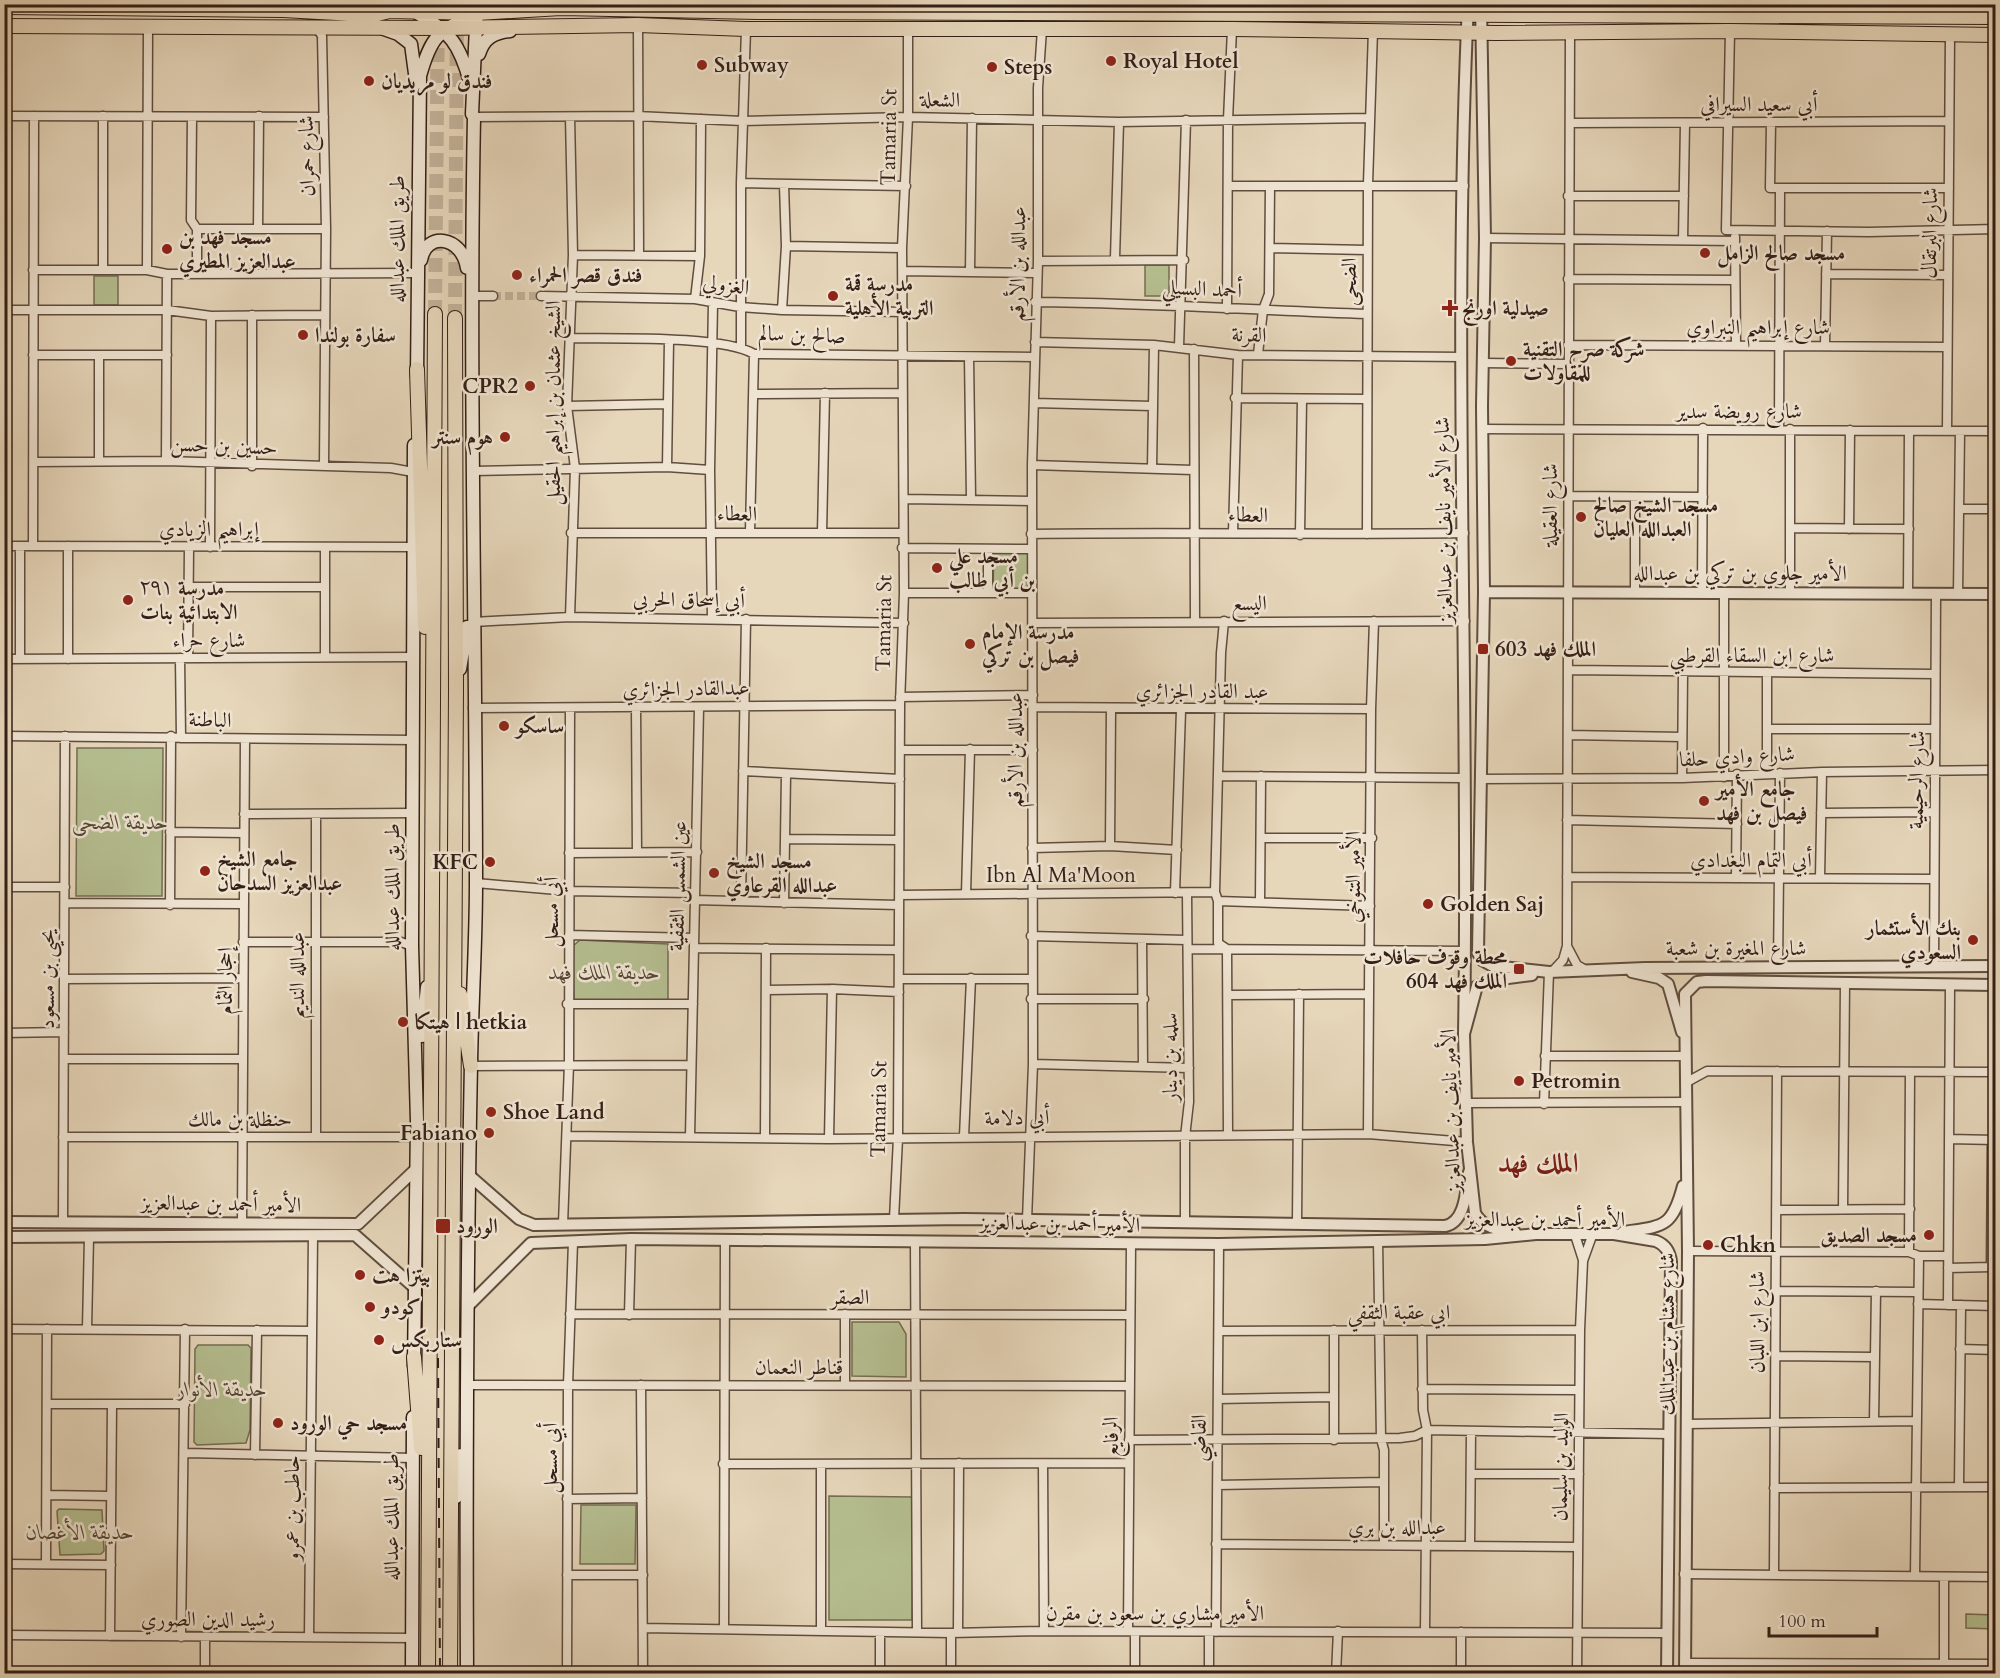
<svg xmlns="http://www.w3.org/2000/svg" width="2000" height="1678" viewBox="0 0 2000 1678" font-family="Cardo,Amiri,serif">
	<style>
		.green { fill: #b5be90; stroke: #746e53; stroke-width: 1.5 }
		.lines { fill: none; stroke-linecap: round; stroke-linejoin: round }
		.minor-tunnel { stroke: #c2b199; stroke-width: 8; stroke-dasharray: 8 4; stroke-linecap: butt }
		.trunk-tunnel { stroke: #c2b199; stroke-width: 14; stroke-dasharray: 14 7; stroke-linecap: butt }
		.minor-casing { stroke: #604d3f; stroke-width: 11 }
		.tertiary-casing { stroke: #604d3f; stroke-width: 14 }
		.secondary-casing { stroke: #341f16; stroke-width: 15 }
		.primary-casing { stroke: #341f16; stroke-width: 16 }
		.trunk-casing { stroke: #341f16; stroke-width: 16 }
		.minor { stroke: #efe4d2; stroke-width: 8 }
		.tertiary { stroke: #efe4d2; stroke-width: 10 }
		.secondary { stroke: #efe4d2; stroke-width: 12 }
		.primary { stroke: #e6d6ba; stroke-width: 14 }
		.trunk { stroke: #e6d6ba; stroke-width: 14 }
		.rail { stroke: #341f16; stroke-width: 2; stroke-dasharray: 10 10; stroke-linecap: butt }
		.poi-dot { fill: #8f2418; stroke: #efe4d2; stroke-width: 2 }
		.labels { text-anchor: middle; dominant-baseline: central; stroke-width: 5; stroke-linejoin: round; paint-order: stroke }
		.poi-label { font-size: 21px; font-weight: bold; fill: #341f16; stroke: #efe4d2; text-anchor: start }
		.street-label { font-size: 21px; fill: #341f16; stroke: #efe4d2 }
		.park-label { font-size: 21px; font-style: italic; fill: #544734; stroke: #efe4d2 }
		.district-label { font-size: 27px; font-weight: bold; fill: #7a1f14; stroke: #efe4d2 }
	</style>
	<rect width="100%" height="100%" fill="#e6d6ba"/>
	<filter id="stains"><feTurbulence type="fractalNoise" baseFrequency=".00333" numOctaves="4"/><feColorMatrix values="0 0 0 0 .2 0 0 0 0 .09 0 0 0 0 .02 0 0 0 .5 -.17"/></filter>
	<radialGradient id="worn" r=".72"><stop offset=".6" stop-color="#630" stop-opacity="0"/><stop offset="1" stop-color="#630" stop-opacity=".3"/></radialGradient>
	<path class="green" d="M1145,265H1169V296H1145Z
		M94,276H118V305H94Z
		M994,551L1028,552V587L1023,590H993Z
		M77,748H163L162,896H76Z
		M580,940L668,944V1001L574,1002L573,946Z
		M852,1322H899L906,1334V1377L852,1376Z
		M198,1345H248L251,1348L250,1430L246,1443L197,1445L194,1442L195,1349Z
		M829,1496L913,1497L912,1620H829Z
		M581,1505H636L635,1564H580Z
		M59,1509L102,1510L104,1551L101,1554L60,1555L57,1511Z
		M1966,1614L1995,1615V1629L1966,1628Z"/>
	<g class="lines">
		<path class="minor-tunnel" d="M493,296H541"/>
		<path class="trunk-tunnel" d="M435,314L438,4
			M455,318L457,4"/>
		<defs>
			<path id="minor" d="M1342,4L1354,13
				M638,25L639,255
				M317,28L322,36L326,229L324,466
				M1730,31L1726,230L1869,232L1996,229
				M4,116L324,117
				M192,117L191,220L197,229V272
				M474,117L637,116L742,121L908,117L1119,122L1370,118
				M1771,122L1770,188H1949
				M1570,123L1949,121
				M741,183L906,186
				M1228,186H1464
				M1568,196H1684
				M197,229H326
				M258,229L259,116
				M1735,237L1736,345
				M1485,238L1735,241
				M1683,240L1685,123
				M786,246L902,248
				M1270,248L1367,250
				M573,255L700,256
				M1115,258L1119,122
				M1038,261L1184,260
				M103,269V116
				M33,270H147L167,274L418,273
				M147,270L148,27
				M904,271L1036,273
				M970,271L972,118
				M1826,274L1948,275
				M1568,279L1735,280
				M471,296H493
				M541,296L695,299L740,307L782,310L905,312
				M695,299L700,256L701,119
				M1035,302C1146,303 1256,310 1367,314
				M1227,309L1228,120L1232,29
				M4,310H167L211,316L325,315
				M782,310L786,246L784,185
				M571,338C613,339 722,335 754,354L1033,357
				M1035,342L1154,345L1238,355L1462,357
				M1568,345L1947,347
				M1825,345L1827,231
				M741,347V183L746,29
				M1179,347L1186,120
				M1194,349L1195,620
				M1258,354L1263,310L1269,294L1270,186
				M33,355H167
				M969,357L971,499
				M1483,363L1568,364
				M754,394L902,393
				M1235,398L1366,399
				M1034,403L1152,406
				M567,406L667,404
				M1482,429L1996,431
				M1779,429L1780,189
				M1790,429V593
				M1947,431L1950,35
				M99,461V355
				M166,461L167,274
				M34,462L166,461L391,468L413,472
				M1032,465L1193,470
				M252,466V315
				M667,467L669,341
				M1152,468L1154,345
				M474,471L667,467L710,470
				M1568,496L1703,497
				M905,499L1032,501
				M1959,509H1996
				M1790,528L1909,529
				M1849,529L1850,430
				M750,532L754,354
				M571,533H902
				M822,533L825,393
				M1233,533L1238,355
				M1031,534C1176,532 1320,535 1464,533
				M1367,534L1368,184L1373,30
				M1300,535L1302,399
				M4,546L413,547
				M33,546L34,116
				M68,546V659
				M20,547V659
				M210,547L211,316
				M325,547V657
				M902,548L1032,549
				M189,587H325
				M1635,592V497
				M904,593H1031
				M988,593V549
				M1702,593L1703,428
				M1724,593V777
				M1908,594L1909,431
				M1958,594L1960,431
				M570,617L575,468L567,406L573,255L570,117
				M712,618L710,470L713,303
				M473,622L570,617L904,623
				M1033,623L1465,621
				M180,658L181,738
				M188,658L189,548
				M4,659L414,657
				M1569,670L1935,674
				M1767,672V773
				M900,697L1033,695
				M636,707L637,852
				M1033,707L1371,709
				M473,708L900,705
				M1768,729H1935
				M1568,735L1682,737
				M4,736L414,740
				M900,750H1033
				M743,771L900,779
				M1218,776L1463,778
				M1682,778L1683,673
				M1481,779L1682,778L1822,772L1996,770
				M1821,813L1934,812
				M244,814L413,813
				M316,814V1137
				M1567,820L1737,824
				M170,832L244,833
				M1262,838H1372
				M786,839L899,840
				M1110,846L1111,709
				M1032,848L1110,846L1177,850
				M569,853L697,852
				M1567,877L1934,879
				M1736,878L1737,774
				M1820,878L1822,772
				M476,883L569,891L694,893
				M4,887H65
				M1215,892L1221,653L1224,621
				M1175,893L1181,710
				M966,894L970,749
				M899,895L1215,892L1218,901V943L1227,949L1228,1135
				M694,900L899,905
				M741,900L746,619
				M1218,901L1370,906
				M1260,901L1261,776
				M65,903L244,904
				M784,903L786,775
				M170,905L171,736
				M569,935L694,938
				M1031,936L1186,940
				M1142,939L1143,1067
				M243,942H401L412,946
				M1567,946L1577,965L1587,971
				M694,948L899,950
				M1188,949L1465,951
				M1934,967L1936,594
				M1778,968L1780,773
				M1552,972L1563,960L1567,946L1570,32
				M65,979L243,978
				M899,979H1031
				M768,990L832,989L899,992
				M1229,995L1369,994
				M1031,999H1144
				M567,1004H693
				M4,1033L64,1032
				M1545,1056H1685
				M64,1059H243
				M1033,1064L1189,1068
				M471,1066L691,1065
				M1687,1082L1707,1071L1996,1072
				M1467,1103L1687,1102
				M1544,1104L1549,972
				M1368,1134L1371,709L1374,621
				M568,1136L829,1139L1368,1134L1467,1142
				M63,1137H416
				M690,1137L699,708
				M964,1137L971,978
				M765,1138L766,948
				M829,1139L832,989
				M1949,1139L1995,1140
				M1843,1209L1845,984
				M1776,1210L1910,1209
				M894,1219L898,1138L900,705L904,593L902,248L908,117V28
				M1027,1220L1033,1064L1032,465L1038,261V88L1042,29
				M1185,1221V1137L1189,1102L1187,894
				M63,1222L65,736
				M1297,1222L1299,994
				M242,1223L245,739
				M563,1224L569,1064L570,708
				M1575,1235L1583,1260
				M1378,1240L1381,1439L1384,1450V1545
				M915,1241L917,1631
				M1688,1251L1909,1252L1919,1256H1948
				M1909,1252L1910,1072
				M1948,1268L1991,1267L1992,1140
				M1775,1291L1918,1292
				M1918,1304L1996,1306
				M1948,1305L1950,986
				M570,1314L1130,1315
				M629,1315L631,1239
				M4,1329L312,1331
				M87,1329L89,1237
				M1422,1330L1423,1410L1427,1430L1425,1631
				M1219,1331L1580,1330
				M1960,1349L1996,1350
				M1776,1356L1874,1357
				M469,1385L1130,1386
				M641,1385L643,1674
				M845,1385V1314
				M1422,1389L1579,1390
				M1218,1399L1334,1397
				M47,1404H185
				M1874,1421L1876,1291
				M1686,1424L1916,1421
				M1129,1440L1400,1438L1415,1436L1427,1430L1670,1434
				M1334,1440V1330
				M185,1453L413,1458
				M255,1455L257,1330
				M723,1464L1129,1463
				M1043,1464L1044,1631
				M1472,1474H1579
				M1217,1485L1384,1482
				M1959,1486L1961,1305
				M1774,1488L1996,1487
				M47,1495L110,1496
				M567,1499L642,1498
				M1216,1544L1578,1547
				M1470,1546L1471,1431
				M4,1564L111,1565
				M46,1564L47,1329
				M1774,1573L1777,1071
				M1684,1574L1996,1577
				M567,1575H643
				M1915,1576L1919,1256
				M644,1628L951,1633L1044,1631L1667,1633
				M724,1628L725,1242
				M821,1631V1464
				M958,1631L959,1463
				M1128,1631L1131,1244
				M1135,1632V1674
				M1216,1632L1219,1244
				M4,1635L412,1638
				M110,1636L112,1405
				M181,1637L185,1329
				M309,1637L313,1235
				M1685,1663L1996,1664
				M205,1674V1637
				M567,1674L568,1385L573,1242
				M880,1674V1632
				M951,1674V1633
				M1209,1674V1632
				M1336,1674L1338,1631
				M1461,1674V1632
				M1577,1674L1580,1330L1583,1261L1592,1236
				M1944,1674V1577"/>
			<path id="tertiary" d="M1481,4L1485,238L1482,406L1484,592L1478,953L1482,960L1493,966L1549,972L1645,968L1996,966
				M1484,592L1996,594
				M1632,972L1659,978L1668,984L1682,1032
				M1464,1034C1470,691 1452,347 1468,4
				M471,1177L519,1219L534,1225L964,1219L1445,1226C1466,1222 1466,1189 1469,1172
				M4,1222L358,1224L415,1170
				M1515,1232C1498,1230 1483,1228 1475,1213L1467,1142L1464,1034L1477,986L1493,980L1532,975
				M1623,1232C1664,1226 1672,1228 1683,1186
				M4,1237L355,1235L415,1288
				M470,1304L531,1243L631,1239L1219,1244L1485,1239L1536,1234H1614L1656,1241C1666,1245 1670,1252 1671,1262L1667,1674
				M1685,1674L1688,1251L1685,994L1697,982L1706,981L1996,985"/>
			<path id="secondary" d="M417,13C450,31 460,45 470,82
				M384,29L398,34L411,44L416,81
				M479,54C484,38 493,33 510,31
				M421,260C426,231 462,236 467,268
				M417,376L420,76C432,33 439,32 477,13
				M414,445L412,946L417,1121L414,1366
				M460,669L467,627
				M422,1036L427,987
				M456,1497L461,1455
				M412,1674L413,1417
				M467,1674C466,1470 467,1266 471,1063C472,1003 476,943 476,883C476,628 469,372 474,117L472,114L477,4"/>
			<path id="primary" d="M4,7L283,10L373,15L390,11L477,13L561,8L758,12L1996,17
				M4,26L444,28L638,25L746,29H1232L1496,33L1730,31L1996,35"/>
			<path id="trunk" d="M417,369L425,627
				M460,994L471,1066
				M414,1357L421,1448
				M428,1674L435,314
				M450,1674L456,690L455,318"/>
		</defs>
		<use href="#minor" class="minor-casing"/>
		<use href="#tertiary" class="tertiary-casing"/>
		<use href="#secondary" class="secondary-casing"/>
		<use href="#primary" class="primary-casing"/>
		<use href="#trunk" class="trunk-casing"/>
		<use href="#minor" class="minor"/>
		<use href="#tertiary" class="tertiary"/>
		<use href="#secondary" class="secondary"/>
		<use href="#primary" class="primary"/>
		<use href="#trunk" class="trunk"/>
		<path class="rail" d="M438,1358L440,1674"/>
	</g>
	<g class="poi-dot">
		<circle cx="1111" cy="61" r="6"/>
		<circle cx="702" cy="65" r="6"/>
		<circle cx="992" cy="67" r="6"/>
		<circle cx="369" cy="81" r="6"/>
		<circle cx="167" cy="249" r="6"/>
		<circle cx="1705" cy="253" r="6"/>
		<circle cx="517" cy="275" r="6"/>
		<circle cx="833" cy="296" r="6"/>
		<path d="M1447 299h6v6h6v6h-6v6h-6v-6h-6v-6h6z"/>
		<circle cx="303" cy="335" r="6"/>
		<circle cx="1511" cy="361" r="6"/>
		<circle cx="530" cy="386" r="6"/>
		<circle cx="505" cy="437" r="6"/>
		<circle cx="1581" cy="517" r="6"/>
		<circle cx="937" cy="568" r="6"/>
		<circle cx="128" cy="600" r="6"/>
		<circle cx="970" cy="644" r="6"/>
		<rect x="1477" y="643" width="12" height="12" rx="3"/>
		<circle cx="504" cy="726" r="6"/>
		<circle cx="1704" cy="801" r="6"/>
		<circle cx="490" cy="862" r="6"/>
		<circle cx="205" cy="871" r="6"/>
		<circle cx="714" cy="873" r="6"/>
		<circle cx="1428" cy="904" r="6"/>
		<circle cx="1973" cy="940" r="6"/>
		<rect x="1513" y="963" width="12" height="12" rx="3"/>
		<circle cx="403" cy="1022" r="6"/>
		<circle cx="1519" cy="1081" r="6"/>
		<circle cx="491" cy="1112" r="6"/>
		<circle cx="489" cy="1133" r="6"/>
		<rect x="435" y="1218" width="16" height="16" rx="3"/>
		<circle cx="1929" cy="1235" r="6"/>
		<circle cx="1708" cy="1245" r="6"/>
		<circle cx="360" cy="1275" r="6"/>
		<circle cx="370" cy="1307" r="6"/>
		<circle cx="379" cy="1340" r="6"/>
		<circle cx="278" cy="1423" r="6"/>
	</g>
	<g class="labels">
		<g class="poi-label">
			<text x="1123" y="61">Royal Hotel</text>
			<text x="714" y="65">Subway</text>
			<text x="1004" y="67">Steps</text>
			<text x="381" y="81">فندق لو مريديان</text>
			<text x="179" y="237">مسجد فهد بن<tspan x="179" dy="24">عبدالعزيز المطيري</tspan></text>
			<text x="1717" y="253">مسجد صالح الزامل</text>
			<text x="529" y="275">فندق قصر الحمراء</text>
			<text x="845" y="284">مدرسة قمة<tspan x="845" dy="24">التربية الأهلية</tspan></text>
			<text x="1462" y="308">صيدلية اورنج</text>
			<text x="315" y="335">سفارة بولندا</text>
			<text x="1523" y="349">شركة صرح التقنية<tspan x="1523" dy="24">للمقاولات</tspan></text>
			<text x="518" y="386" text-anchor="end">CPR2</text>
			<text x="493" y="437" text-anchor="end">هوم سنتر</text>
			<text x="1593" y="505">مسجد الشيخ صالح<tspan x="1593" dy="24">العبدالله العليان</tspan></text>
			<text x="949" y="556">مسجد علي<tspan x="949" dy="24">بن أبي طالب</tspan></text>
			<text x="140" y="588">مدرسة ٢٩١<tspan x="140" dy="24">الابتدائية بنات</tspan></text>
			<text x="982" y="632">مدرسة الإمام<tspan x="982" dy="24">فيصل بن تركي</tspan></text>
			<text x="1495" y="649">الملك فهد 603</text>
			<text x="516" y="726">ساسكو</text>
			<text x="1716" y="789">جامع الأمير<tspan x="1716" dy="24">فيصل بن فهد</tspan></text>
			<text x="217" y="859">جامع الشيخ<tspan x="217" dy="24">عبدالعزيز السدحان</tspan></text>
			<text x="726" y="861">مسجد الشيخ<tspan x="726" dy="24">عبدالله القرعاوي</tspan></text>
			<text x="478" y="862" text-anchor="end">KFC</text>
			<text x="1440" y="904">Golden Saj</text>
			<text x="1961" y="928" text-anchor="end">بنك الأستثمار<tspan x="1961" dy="24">السعودي</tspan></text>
			<text x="1507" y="957" text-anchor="end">محطة وقوف حافلات<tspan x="1507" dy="24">الملك فهد 604</tspan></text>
			<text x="415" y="1022">هيتكا | hetkia</text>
			<text x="1531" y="1081">Petromin</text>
			<text x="503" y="1112">Shoe Land</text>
			<text x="477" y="1133" text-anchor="end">Fabiano</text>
			<text x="456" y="1226">الورود</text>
			<text x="1917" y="1235" text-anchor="end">مسجد الصديق</text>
			<text x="1720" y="1245">Chkn</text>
			<text x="372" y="1275">بيتزا هت</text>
			<text x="382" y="1307">كودو</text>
			<text x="391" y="1340">ستاربكس</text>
			<text x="290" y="1423">مسجد حي الورود</text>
		</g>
		<g class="street-label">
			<text transform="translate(940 100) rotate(1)">الشعلة</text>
			<text x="1759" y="104">أبي سعيد السيرافي</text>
			<text transform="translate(889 137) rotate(-89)">Tamaria St</text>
			<text transform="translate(307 156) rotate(-91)">شارع حمران</text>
			<text transform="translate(1930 233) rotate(-89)">شارع البرتقال</text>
			<text transform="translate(397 239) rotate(-90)">طريق الملك عبدالله</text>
			<text transform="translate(1018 264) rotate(-89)">عبدالله بن الأرقم</text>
			<text transform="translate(1349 282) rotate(-90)">الضحى</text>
			<text transform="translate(726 285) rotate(8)">الغزولي</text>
			<text transform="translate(1202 289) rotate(3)">أحمد البسيلي</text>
			<text x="1758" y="327">شارع إبراهيم النبراوي</text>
			<text transform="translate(802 335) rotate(2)">صالح بن سالم</text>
			<text transform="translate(1249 335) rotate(2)">القرنة</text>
			<text transform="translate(553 403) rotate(-90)">الشيخ عثمان بن إبراهيم الحقيل</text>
			<text x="1739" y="411">شارع رويضة سدير</text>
			<text transform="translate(224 446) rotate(2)">حسين بن حسن</text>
			<text transform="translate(1550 505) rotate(-90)">شارع العقيلة</text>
			<text transform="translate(737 514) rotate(1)">العطاء</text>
			<text transform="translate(1248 515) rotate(2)">العطاء</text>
			<text transform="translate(1444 520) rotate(-91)">شارع الأمير نايف بن عبدالعزيز</text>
			<text x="209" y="529">إبراهيم الزيادي</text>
			<text x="1740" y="573">الأمير جلوي بن تركي بن عبدالله</text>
			<text transform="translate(689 600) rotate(1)">أبي إسحاق الحربي</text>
			<text x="1249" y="603">اليسع</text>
			<text transform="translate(884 623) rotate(-89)">Tamaria St</text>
			<text x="209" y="640">شارع حراء</text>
			<text x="1752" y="655">شارع ابن السقاء القرطبي</text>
			<text transform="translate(686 689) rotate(-1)">عبدالقادر الجزائري</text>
			<text x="1202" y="691">عبد القادر الجزائري</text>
			<text transform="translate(210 720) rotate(2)">الباطنة</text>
			<text transform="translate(1015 750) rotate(-90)">عبدالله بن الأرقم</text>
			<text transform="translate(1737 757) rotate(-3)">شارع وادي حلفا</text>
			<text transform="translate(1917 780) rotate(-89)">شارع الرحيمية</text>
			<text x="1751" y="860">أبي التمام البغدادي</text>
			<text x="1061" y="875">Ibn Al Ma'Moon</text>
			<text transform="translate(1353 877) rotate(-90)">الأمير التنوخي</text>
			<text transform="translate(678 886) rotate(-89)">عين الشمس الثقفية</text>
			<text transform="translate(392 887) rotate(-90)">طريق الملك عبدالله</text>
			<text transform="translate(551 912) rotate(-90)">أبي مسحل</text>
			<text x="1736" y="948">شارع المغيرة بن شعبة</text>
			<text transform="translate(297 975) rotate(-90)">عبدالله النديم</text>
			<text transform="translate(47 979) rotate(-90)">يحيى بن مسعود</text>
			<text transform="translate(225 981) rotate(-90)">إحجار الثمام</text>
			<text transform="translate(1170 1057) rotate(-90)">سلمه بن دينار</text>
			<text transform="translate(879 1109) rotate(-89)">Tamaria St</text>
			<text transform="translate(1451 1111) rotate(-92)">الأمير نايف بن عبدالعزيز</text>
			<text transform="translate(1017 1118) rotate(-1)">أبي دلامة</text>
			<text x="240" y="1119">حنظلة بن مالك</text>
			<text transform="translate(221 1204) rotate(1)">الأمير أحمد بن عبدالعزيز</text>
			<text x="1545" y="1219">الأمير أحمد بن عبدالعزيز</text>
			<text transform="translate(1060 1224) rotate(1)">الأمير أحمد بن عبدالعزيز</text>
			<text x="850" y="1297">الصقر</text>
			<text x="1399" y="1312">ابي عقبة الثقفي</text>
			<text transform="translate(1757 1322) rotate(-90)">شارع ابن اللبان</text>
			<text transform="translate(1667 1334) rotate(-90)">شارع هشام بن عبدالملك</text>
			<text x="799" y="1367">قناطر النعمان</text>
			<text transform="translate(1111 1437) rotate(-90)">الرفايع</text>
			<text transform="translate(1199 1438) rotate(-89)">القاضي</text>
			<text transform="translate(550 1458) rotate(-90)">أبي مسحل</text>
			<text transform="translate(1561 1467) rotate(-89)">الوليد بن سليمان</text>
			<text transform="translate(292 1508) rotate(-90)">حاطب بن عمرو</text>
			<text transform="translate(391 1517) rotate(-90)">طريق الملك عبدالله</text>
			<text x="1397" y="1527">عبدالله بن بري</text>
			<text x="1155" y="1613">الأمير مشاري بن سعود بن مقرن</text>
			<text x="208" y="1619">رشيد الدين الصوري</text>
		</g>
		<g class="park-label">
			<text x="120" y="822">حديقة الضحى</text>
			<text x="604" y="972">حديقة الملك فهد</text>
			<text x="222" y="1389">حديقة الأنوار</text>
			<text x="80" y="1532">حديقة الأغصان</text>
		</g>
		<g class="district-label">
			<text x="1538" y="1163">الملك فهد</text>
		</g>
	</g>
	<rect width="2000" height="1678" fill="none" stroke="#e6d6ba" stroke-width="24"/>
	<rect x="6" y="6" width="1988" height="1666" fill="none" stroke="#341f16" stroke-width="3"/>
	<rect x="12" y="12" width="1976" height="1654" fill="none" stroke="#341f16" stroke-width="1.5"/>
	<path d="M1769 1627v9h108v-9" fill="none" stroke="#341f16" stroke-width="3"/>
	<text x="1778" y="1627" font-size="18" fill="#341f16" stroke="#efe4d2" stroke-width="4.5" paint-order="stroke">100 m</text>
	<rect width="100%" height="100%" filter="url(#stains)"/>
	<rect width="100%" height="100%" fill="url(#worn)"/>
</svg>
